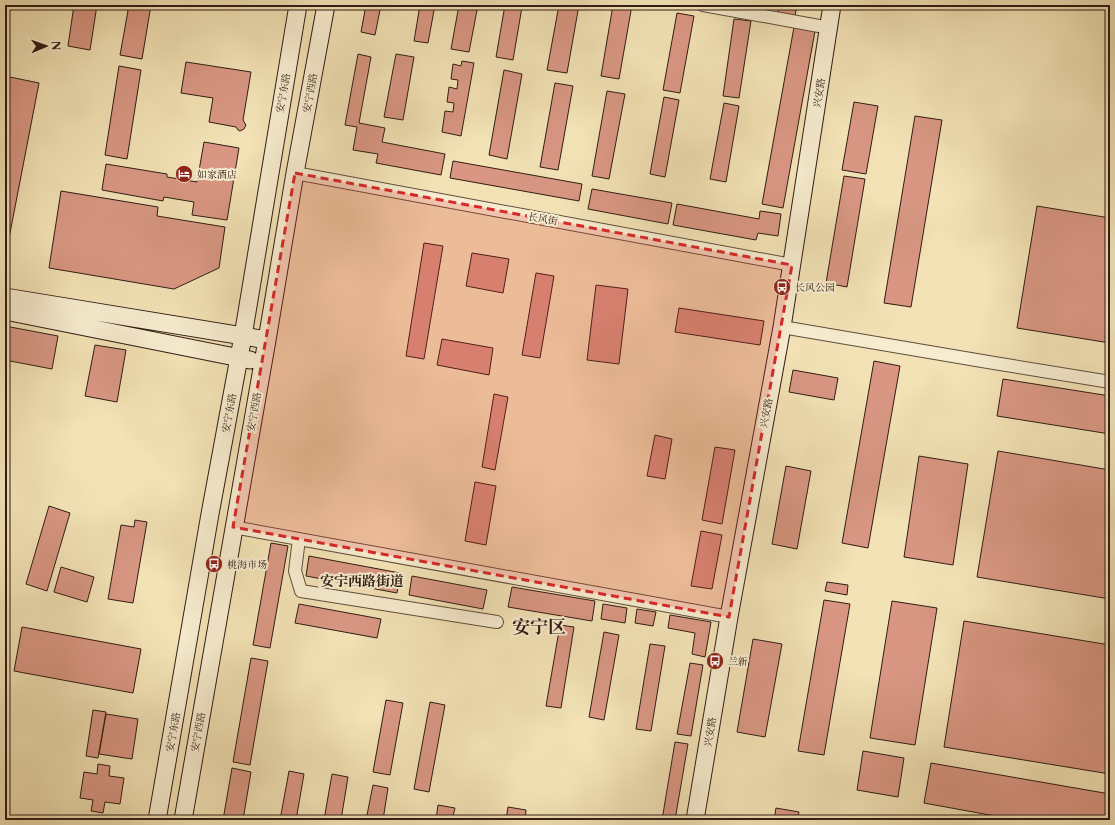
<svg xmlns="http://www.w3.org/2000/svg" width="1115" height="825" viewBox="0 0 1115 825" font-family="'Libre Caslon Text','Noto Serif SC',serif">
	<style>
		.building { fill: #d99783; stroke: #301c14 }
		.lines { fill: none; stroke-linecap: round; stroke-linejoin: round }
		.street-casing { stroke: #604e3c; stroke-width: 14 }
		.secondary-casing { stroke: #301c14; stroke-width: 19 }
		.street { stroke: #f7eccf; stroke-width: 12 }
		.secondary { stroke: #f7eccf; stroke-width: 17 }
		.marked { fill: #d62828; fill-opacity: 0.2; stroke: #d62828; stroke-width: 3; stroke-dasharray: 8 5; stroke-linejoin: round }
		.labels { text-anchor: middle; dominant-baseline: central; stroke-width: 4; stroke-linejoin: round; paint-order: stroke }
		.street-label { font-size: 10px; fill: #301c14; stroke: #f7eccf }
		.poi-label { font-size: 10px; fill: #301c14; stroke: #f7eccf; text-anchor: start }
		.district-label { font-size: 14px; font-weight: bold; fill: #301c14; stroke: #f7eccf }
		.town-label { font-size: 18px; font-weight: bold; fill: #301c14; stroke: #f7eccf }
	</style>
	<rect width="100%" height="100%" fill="#f2e2b5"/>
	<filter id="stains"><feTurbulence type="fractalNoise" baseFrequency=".005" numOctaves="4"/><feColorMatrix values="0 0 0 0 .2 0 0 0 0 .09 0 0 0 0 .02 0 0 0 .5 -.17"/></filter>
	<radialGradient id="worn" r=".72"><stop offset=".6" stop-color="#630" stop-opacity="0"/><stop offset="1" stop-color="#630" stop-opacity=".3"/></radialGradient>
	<path class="building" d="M74,5H97L90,50L68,46Z
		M129,5H151L142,59L120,55Z
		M366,5H381L375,35L361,32Z
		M420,5H435L428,43L414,41Z
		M459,5H478L469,52L451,49Z
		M505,5L522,7L513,60L496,57Z
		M559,5H579L567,73L547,70Z
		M613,5H632L619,79L601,76Z
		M779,5H797L795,16L778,13Z
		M677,13L694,16L680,93L663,90Z
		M734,19L751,21L739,98L723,96Z
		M794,27L815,31L783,208L762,204Z
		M358,54L371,57L359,123L385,128L382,142L445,154L441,175L376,163L378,154L353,150L357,127L345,125Z
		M396,54L414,57L403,120L384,117Z
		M462,61L474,63L461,136L442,132L445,111L453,112L454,103L447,102L449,87L457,89L458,80L451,79L453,64L461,66Z
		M186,62L251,72L243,120L246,125L244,129L240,131L238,130L236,127L209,122L213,98L181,93Z
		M119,66L141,70L127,159L105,155Z
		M504,70L522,74L507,159L489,155Z
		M5,76L39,83L5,259Z
		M555,83L573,86L558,170L540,167Z
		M607,91L625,94L609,179L592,176Z
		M664,97L679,100L665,177L650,174Z
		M854,102L878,106L866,174L842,170Z
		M724,103L739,106L726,182L710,179Z
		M915,116L942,120L911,307L884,303Z
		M204,142L239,148L227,220L192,215L194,202L164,197L163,201L102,190L106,164L167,174V177L197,182Z
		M453,161L582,184L579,201L450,178Z
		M844,176L865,179L847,287L826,283Z
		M592,189L672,203L668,224L588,209Z
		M61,191L158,207L157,216L225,227L219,268L174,289L49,268Z
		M677,204L759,219L760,211L781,214L778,236L758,233L756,240L673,225Z
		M1037,206L1110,218V343L1017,328Z
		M424,243L443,246L424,359L406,356Z
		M472,253L509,259L503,293L466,286Z
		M536,273L554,276L540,358L522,355Z
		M596,285L628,289L619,364L587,360Z
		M679,308L764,321L760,345L675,332Z
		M5,326L58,336L52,369L5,360Z
		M442,339L493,348L489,375L437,365Z
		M95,345L126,350L117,402L85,396Z
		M874,361L900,366L868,548L842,543Z
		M793,370L838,378L834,400L789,392Z
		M1003,379L1110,396V434L997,416Z
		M494,394L508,397L495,470L482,467Z
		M655,435L672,439L665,479L647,476Z
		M715,447L735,450L722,524L702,520Z
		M998,451L1110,470V599L977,577Z
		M919,456L968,464L953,565L904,557Z
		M786,466L811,471L797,549L772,544Z
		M475,482L496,486L486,545L465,541Z
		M49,506L70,513L47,591L26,584Z
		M135,520L147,522L133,603L108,599L121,525L134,527Z
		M701,531L722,535L712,589L691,586Z
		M271,543L288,546L270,648L253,645Z
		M309,556L400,573L397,593L306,576Z
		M61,567L94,577L87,602L54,592Z
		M412,576L487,590L483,609L409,595Z
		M827,582L848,585L847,595L825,591Z
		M512,587L595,601L592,621L508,607Z
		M824,600L850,604L824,755L798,751Z
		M892,601L937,608L915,745L870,738Z
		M299,604L381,619L377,638L295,623Z
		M603,604L627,608L625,623L601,619Z
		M637,609L656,612L653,626L635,623Z
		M670,615L711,622L705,657L692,654L695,633L668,628Z
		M964,621L1110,645V774L944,747Z
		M560,625L574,627L561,708L546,706Z
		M22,627L141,649L133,693L14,671Z
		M604,632L619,635L604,720L589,717Z
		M753,639L782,644L765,737L737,732Z
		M650,644L665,646L651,731L636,729Z
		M251,658L268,661L250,765L233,762Z
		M690,663L703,665L691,736L677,734Z
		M386,700L403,703L390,775L373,772Z
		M430,702L445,705L429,792L414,789Z
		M93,710L106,712L98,758L86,756Z
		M106,714L138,719L132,759L99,754Z
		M675,742L688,744L675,820H662Z
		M863,751L904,758L898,797L857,790Z
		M931,763L1110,794V820H1017L924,803Z
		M98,764L110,766L109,776L124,778L120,804L105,802L103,813L91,811L93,800L80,798L84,772L97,774Z
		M232,768L251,772L243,820H223Z
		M289,771L304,774L296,820H280Z
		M332,774L348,777L341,820H324Z
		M373,785L388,788L383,820H366Z
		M438,805L455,808L452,820H436Z
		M508,807L526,810L525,820H506Z
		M776,808L799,812L797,820H774Z
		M556,816L574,819V820H556Z"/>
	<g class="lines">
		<defs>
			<path id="street" d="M703,5L819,26
				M295,173L792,265
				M782,327L994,363L1110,382
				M233,527L729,617
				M299,539L295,571L301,591L497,622"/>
			<path id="secondary" d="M5,297L267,340
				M5,311L250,360
				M157,820L210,514L243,336L298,5
				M183,820L267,340L295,173L326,5
				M695,820L729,617L782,327L832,5"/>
		</defs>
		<use href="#street" class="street-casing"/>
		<use href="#secondary" class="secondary-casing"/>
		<use href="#street" class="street"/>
		<use href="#secondary" class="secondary"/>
	</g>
	<path class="marked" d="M295,173L792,265L729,617L233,527Z"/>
	<defs>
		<symbol id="hotel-disc" viewBox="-11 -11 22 22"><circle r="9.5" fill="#8f2418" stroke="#f7eccf"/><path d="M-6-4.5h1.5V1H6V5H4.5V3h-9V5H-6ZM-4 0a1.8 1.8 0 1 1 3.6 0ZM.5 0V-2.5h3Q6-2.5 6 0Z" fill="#fff"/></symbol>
		<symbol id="bus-disc" viewBox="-11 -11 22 22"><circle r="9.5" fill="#8f2418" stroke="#f7eccf"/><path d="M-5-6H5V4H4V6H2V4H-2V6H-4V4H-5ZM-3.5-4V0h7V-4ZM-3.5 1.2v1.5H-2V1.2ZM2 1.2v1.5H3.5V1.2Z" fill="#fff"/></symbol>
	</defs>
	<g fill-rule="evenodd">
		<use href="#hotel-disc" x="174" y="164" width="20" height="20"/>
		<use href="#bus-disc" x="772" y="277" width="20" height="20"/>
		<use href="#bus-disc" x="204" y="554" width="20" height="20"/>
		<use href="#bus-disc" x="705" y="651" width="20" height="20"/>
	</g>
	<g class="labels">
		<g class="street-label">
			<text transform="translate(283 93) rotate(-80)">安宁东路</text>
			<text transform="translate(310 93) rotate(-80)">安宁西路</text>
			<text transform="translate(819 93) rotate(-81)">兴安路</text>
			<text transform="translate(543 219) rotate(10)">长风街</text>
			<text transform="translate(254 412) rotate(-80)">安宁西路</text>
			<text transform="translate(229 413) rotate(-80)">安宁东路</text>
			<text transform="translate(766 413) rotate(-79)">兴安路</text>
			<text transform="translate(173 732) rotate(-80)">安宁东路</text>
			<text transform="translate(198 732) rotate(-80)">安宁西路</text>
			<text transform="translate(710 732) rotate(-81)">兴安路</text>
		</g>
		<g class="poi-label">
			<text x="197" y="174">如家酒店</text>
			<text x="795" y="287">长风公园</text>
			<text x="227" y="564">桃海市场</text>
			<text x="728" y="661">兰新</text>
		</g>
		<g class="district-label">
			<text x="362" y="581">安宁西路街道</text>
		</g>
		<g class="town-label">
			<text x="539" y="627">安宁区</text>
		</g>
	</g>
	<rect width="1115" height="825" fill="none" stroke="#f2e2b5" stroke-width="20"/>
	<rect x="6" y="6" width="1103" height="813" fill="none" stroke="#301c14" stroke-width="2"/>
	<rect x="10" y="10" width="1095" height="805" fill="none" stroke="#301c14"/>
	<g transform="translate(46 46) rotate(88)" stroke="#f7eccf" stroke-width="3" paint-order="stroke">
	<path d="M0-3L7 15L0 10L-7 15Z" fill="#301c14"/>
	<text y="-6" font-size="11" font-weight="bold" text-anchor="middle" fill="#301c14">N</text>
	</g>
	<rect width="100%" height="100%" filter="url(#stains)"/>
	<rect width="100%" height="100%" fill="url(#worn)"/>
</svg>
